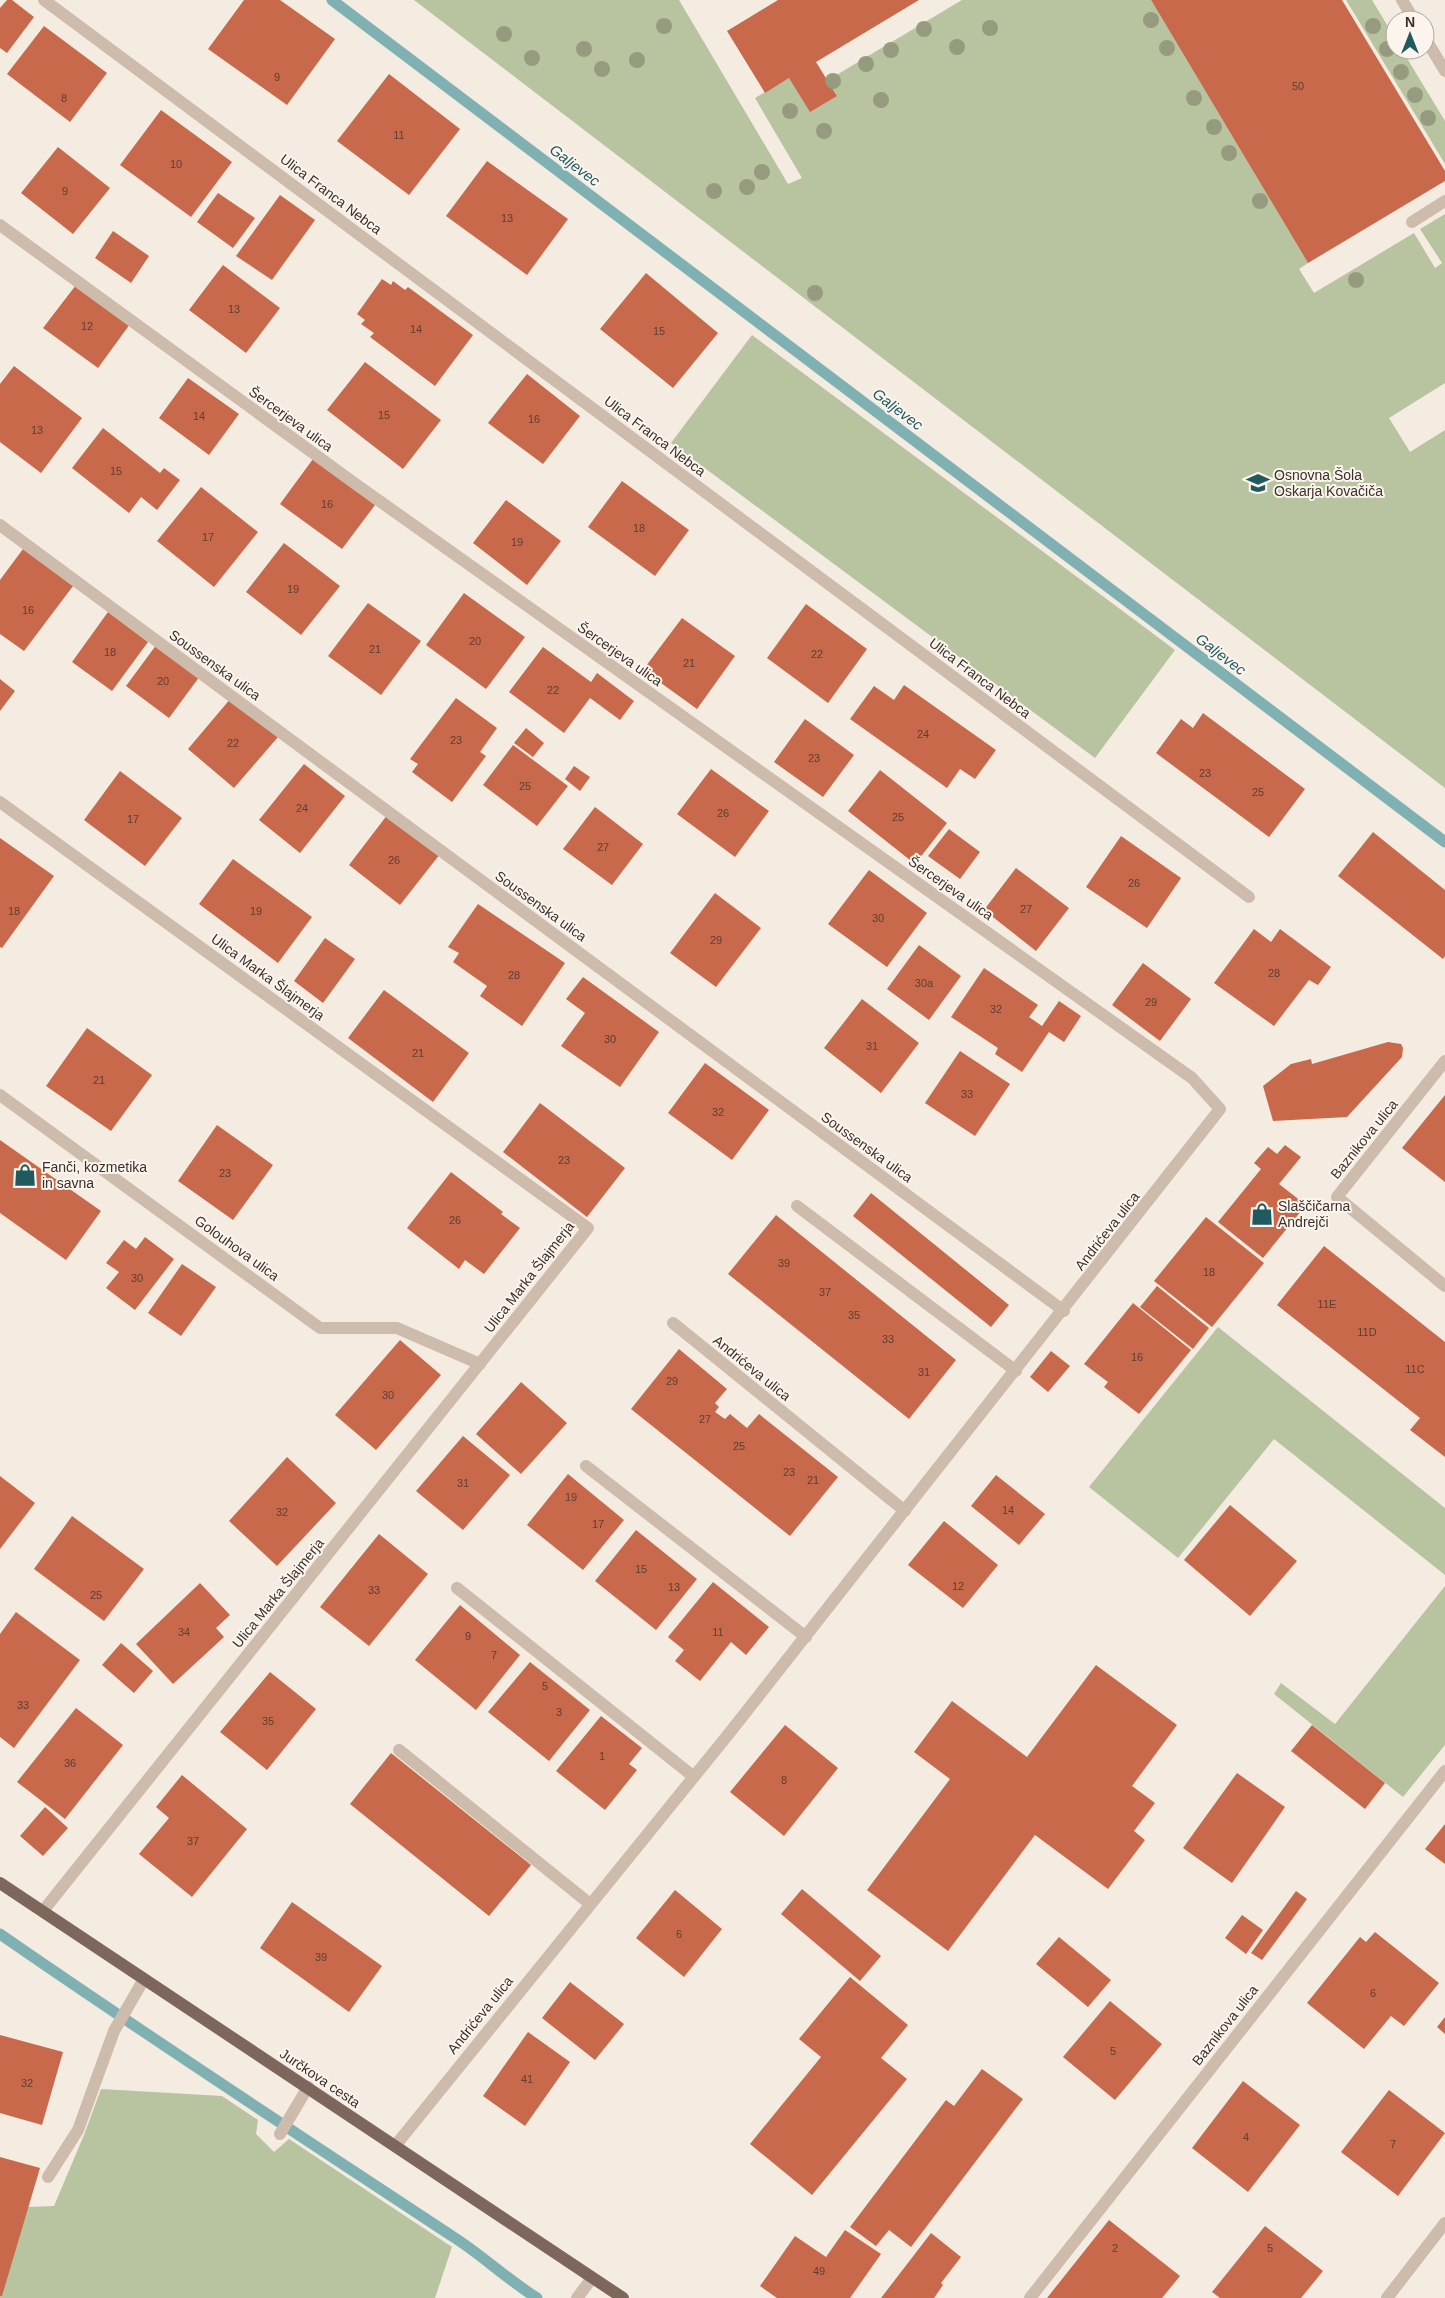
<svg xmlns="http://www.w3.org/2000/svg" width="1445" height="2298" viewBox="0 0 1445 2298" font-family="Helvetica,sans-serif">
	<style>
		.green { fill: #b8c4a0 }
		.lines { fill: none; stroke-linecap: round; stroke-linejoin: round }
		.stream { stroke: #7fb0b2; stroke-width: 11 }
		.building { fill: #c8694b }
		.minor { stroke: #cdbbac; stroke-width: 12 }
		.major { stroke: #7d675c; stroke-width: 12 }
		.tree { fill: #969b7f }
		.labels { text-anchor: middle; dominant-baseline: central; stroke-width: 4; stroke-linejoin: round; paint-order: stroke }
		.number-label { font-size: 11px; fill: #5e3e33 }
		.street-label { font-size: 14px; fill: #3b302b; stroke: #fbf5ee }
		.poi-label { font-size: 14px; fill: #3b302b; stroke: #fbf5ee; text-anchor: start }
		.water-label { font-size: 15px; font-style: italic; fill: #1f5a5e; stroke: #fbf5ee }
	</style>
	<rect width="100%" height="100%" fill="#f4ebe1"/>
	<path class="green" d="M414,0H679L788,184L802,178L755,98L789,78L837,96L828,80L962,0H1151L1308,263L1299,269L1314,293L1414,233L1435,268L1442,263L1420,229L1445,214V383L1389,418L1410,452L1445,430V788Z
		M1346,0H1372L1395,38V50H1402L1445,121V164Z
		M752,335L1175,650L1095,758L671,443Z
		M1218,1327L1445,1508V1575L1274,1439L1178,1558L1089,1487Z
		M1445,1586V1745L1403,1797L1274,1694L1281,1683L1335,1724Z
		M101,2089L222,2096L258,2120L256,2134L274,2152L289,2139L452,2247L435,2298H0V2290L27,2207L54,2206L84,2135Z"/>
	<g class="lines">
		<path class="stream" d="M332,0L1445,842
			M0,1934C150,2038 302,2137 455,2238C483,2256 508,2280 537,2298"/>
	</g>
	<path class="building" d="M7,0H12L34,17L7,53L0,48V8Z
		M244,0H280L335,39L287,105L208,49Z
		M778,0H919L816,62L837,96L810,112L789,78L765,93L727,31Z
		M1151,0H1342L1445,171V181L1308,263Z
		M44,26L107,73L70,122L7,74Z
		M389,74L460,129L409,195L337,141Z
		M161,110L232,162L191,217L120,165Z
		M58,147L110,188L73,234L21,193Z
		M487,161L568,219L527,275L446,216Z
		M218,193L255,218L233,248L197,222Z
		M280,195L315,220L272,280L236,256Z
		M113,231L149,256L131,283L95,258Z
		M223,265L280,308L246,353L189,310Z
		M646,273L718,333L673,388L600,329Z
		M382,279L391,285L393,281L405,290L408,287L473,335L435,386L370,337L374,333L361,324L365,320L357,314Z
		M76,285L130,324L98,368L43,328Z
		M365,362L441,420L403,469L327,410Z
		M14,366L82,418L41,473L0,442V384Z
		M527,374L580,416L543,464L488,423Z
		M188,378L239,414L209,455L159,418Z
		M103,428L160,473L164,468L180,480L157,510L141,497L129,513L72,468Z
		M313,459L375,505L342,549L280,504Z
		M622,481L689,530L655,576L588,527Z
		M201,487L258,532L214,587L157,541Z
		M506,500L561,541L527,585L473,543Z
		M284,543L340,586L301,635L246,592Z
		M23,549L73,586L24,651L0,634V580Z
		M464,593L525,637L486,689L426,645Z
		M368,603L421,641L381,695L328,656Z
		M806,604L867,649L828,703L767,658Z
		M108,612L148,642L112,691L72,662Z
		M682,618L735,656L697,709L643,670Z
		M157,644L200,676L169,718L126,686Z
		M543,647L591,682L597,673L634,701L620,720L590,698L564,733L509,692Z
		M0,679L15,691L0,711Z
		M904,685L996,750L975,779L960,769L947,788L850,719L874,686L894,700Z
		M231,698L278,737L234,788L188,749Z
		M456,698L497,728L480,752L486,756L452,802L412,772L418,764L410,759Z
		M1203,713L1305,789L1269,837L1156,753L1181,719L1193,728Z
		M805,719L854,755L823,797L774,762Z
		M526,728L544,743L533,757L514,743Z
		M513,745L568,786L537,826L483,785Z
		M304,764L345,796L300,853L259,820Z
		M574,766L590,777L580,791L565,779Z
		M711,769L769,811L735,857L677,814Z
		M880,770L947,823L915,864L848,811Z
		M120,771L182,818L145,866L84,820Z
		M595,807L643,844L612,885L563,849Z
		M388,814L440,854L400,905L349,865Z
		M949,829L980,852L960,879L928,856Z
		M1373,832L1445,890V956L1443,959L1338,876Z
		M1121,836L1181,878L1147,928L1086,887Z
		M0,838L54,876L2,948L0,947Z
		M233,859L312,917L278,963L199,904Z
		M1016,868L1069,908L1036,951L984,910Z
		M869,870L927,913L887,967L828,924Z
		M715,893L761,928L716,987L670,953Z
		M478,904L565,963L522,1026L480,996L487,986L453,962L459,953L448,947Z
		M1254,929L1271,942L1280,929L1331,967L1318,985L1309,980L1274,1026L1214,983Z
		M325,938L355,959L323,1003L294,981Z
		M919,945L961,976L929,1020L887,989Z
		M1143,963L1191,999L1160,1041L1112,1005Z
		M984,968L1038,1005L1029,1017L1042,1026L1059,1001L1081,1016L1064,1042L1049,1032L1022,1072L995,1054L998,1048L951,1017Z
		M583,977L659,1032L620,1087L561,1046L585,1013L566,999Z
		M384,990L469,1053L433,1102L348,1038Z
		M862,999L919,1043L881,1093L824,1048Z
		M87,1028L152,1075L111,1131L46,1086Z
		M1388,1042L1401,1044L1403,1048L1402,1057L1347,1117L1273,1121L1263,1086L1291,1064L1311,1059L1312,1064Z
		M960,1051L1010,1084L975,1136L925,1103Z
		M705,1063L769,1110L732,1160L668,1113Z
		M1445,1095V1182L1402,1148Z
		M540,1103L625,1168L587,1217L503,1152Z
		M217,1125L273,1165L233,1220L178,1181Z
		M0,1140L101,1211L66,1260L0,1213Z
		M1285,1145L1301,1157L1279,1184L1306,1205L1263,1258L1218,1222L1261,1169L1254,1163L1268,1147L1277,1154Z
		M451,1172L503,1212L501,1214L520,1228L484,1274L465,1260L459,1269L407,1228Z
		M871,1193L1009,1305L991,1327L853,1216Z
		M776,1215L956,1360L909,1419L728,1274Z
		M1206,1217L1264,1263L1212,1327L1154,1281Z
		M145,1237L174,1259L135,1310L106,1288L119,1272L106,1263L124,1240L136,1249Z
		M1324,1246L1445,1342V1457L1410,1430L1420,1418L1277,1305Z
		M182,1264L216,1287L181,1336L148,1313Z
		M1157,1286L1209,1328L1193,1349L1140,1307Z
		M1133,1303L1191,1350L1139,1414L1104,1387L1108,1382L1084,1364Z
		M400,1340L441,1375L376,1450L335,1415Z
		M679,1349L727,1389L715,1403L719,1407L715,1412L725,1419L730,1414L747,1428L759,1414L838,1477L790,1536L631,1409Z
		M1051,1351L1070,1366L1048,1392L1030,1377Z
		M521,1382L567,1423L521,1474L476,1434Z
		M463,1436L510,1475L463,1530L416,1491Z
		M287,1457L336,1503L277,1566L229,1521Z
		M568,1474L624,1520L583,1570L527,1525Z
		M996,1475L1045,1514L1019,1545L971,1506Z
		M0,1476L35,1503L0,1549Z
		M1230,1505L1297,1561L1250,1616L1184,1560Z
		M72,1516L144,1569L104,1621L34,1569Z
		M944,1521L998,1565L963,1608L908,1565Z
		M636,1530L697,1579L656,1630L595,1581Z
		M379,1534L428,1574L369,1646L320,1607Z
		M713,1582L769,1627L746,1655L731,1642L700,1681L675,1661L684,1650L668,1637Z
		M200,1583L230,1615L216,1628L224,1637L173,1684L136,1644Z
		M460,1605L520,1655L476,1710L415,1660Z
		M16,1612L80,1660L14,1748L0,1737V1634Z
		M121,1643L153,1671L134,1693L102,1665Z
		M530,1662L590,1710L549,1761L488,1712Z
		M1096,1665L1177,1725L1132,1786L1155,1803L1134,1831L1145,1840L1108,1889L1035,1835L948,1951L867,1890L950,1779L914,1752L952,1701L1027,1757Z
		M270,1672L316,1709L267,1770L220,1732Z
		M76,1708L123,1745L65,1819L17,1782Z
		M601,1716L642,1748L629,1764L637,1770L605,1810L556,1771Z
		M785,1725L838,1768L784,1836L730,1792Z
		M1312,1725L1385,1783L1365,1809L1291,1751Z
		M391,1753L531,1865L489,1916L350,1804Z
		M1237,1773L1285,1807L1232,1883L1183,1848Z
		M182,1775L247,1829L192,1897L139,1854L169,1818L156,1807Z
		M45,1807L68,1828L43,1856L20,1836Z
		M1445,1824V1864L1425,1849Z
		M802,1889L881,1956L860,1981L781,1914Z
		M675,1890L722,1929L684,1977L636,1938Z
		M1296,1891L1307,1899L1262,1960L1251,1953Z
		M292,1902L382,1966L349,2012L260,1948Z
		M1242,1915L1263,1930L1246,1954L1225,1938Z
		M1375,1932L1439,1983L1404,2026L1391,2016L1364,2049L1307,2003L1360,1937L1366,1942Z
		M1059,1937L1111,1980L1088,2007L1036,1964Z
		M850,1977L908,2025L881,2058L907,2079L812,2195L750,2144L821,2057L799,2039Z
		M570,1982L624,2024L595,2060L542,2018Z
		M1110,2001L1162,2044L1115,2100L1063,2057Z
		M1445,2017V2034L1437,2027Z
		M528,2032L570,2062L525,2126L483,2096Z
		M0,2035L63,2052L42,2125L0,2113Z
		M982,2069L1023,2099L911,2247L889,2230L876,2246L850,2227L946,2100L954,2106Z
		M1243,2081L1300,2125L1248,2192L1192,2148Z
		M1389,2090L1445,2133L1398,2196L1341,2152Z
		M0,2157L40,2168L2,2296H0Z
		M1109,2220L1180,2276L1162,2298H1047Z
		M1265,2226L1323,2271L1301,2298H1220L1212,2292Z
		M845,2230L881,2254L850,2298H777L760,2286L795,2236L826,2257Z
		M931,2233L961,2257L941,2283L943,2285L934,2298H881Z"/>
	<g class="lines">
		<path class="minor" d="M44,0L1249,897
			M1402,0L1414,20
			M1425,38L1445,71
			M1412,222L1445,201
			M0,225L357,485L1192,1078L1220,1109L731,1731L395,2146
			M0,525L1064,1311
			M0,802L588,1228L43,1911
			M1445,1061L1337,1197L1445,1286
			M0,1095L320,1328H397L480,1364
			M797,1206L1016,1371
			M673,1323L905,1511
			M586,1466L806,1637
			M457,1588L694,1777
			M399,1750L590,1904
			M280,2134L308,2087
			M48,2177L78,2130L114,2031L144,1979
			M577,2298L592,2278
			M1030,2298L1445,1771
			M1387,2298L1445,2223"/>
		<path class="major" d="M0,1883L623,2298"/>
	</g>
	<g class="tree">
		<circle cx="1151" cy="20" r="8"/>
		<circle cx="664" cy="26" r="8"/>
		<circle cx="1373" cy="26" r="8"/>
		<circle cx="990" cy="28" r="8"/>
		<circle cx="924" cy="29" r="8"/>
		<circle cx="504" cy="34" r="8"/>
		<circle cx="957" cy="47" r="8"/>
		<circle cx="1167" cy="48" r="8"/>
		<circle cx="584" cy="49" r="8"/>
		<circle cx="1387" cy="49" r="8"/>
		<circle cx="891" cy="50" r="8"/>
		<circle cx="532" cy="58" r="8"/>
		<circle cx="637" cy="60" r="8"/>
		<circle cx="866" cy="64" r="8"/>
		<circle cx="602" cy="69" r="8"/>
		<circle cx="1401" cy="72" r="8"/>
		<circle cx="833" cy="81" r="8"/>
		<circle cx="1415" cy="95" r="8"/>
		<circle cx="1194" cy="98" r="8"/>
		<circle cx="881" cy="100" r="8"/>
		<circle cx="790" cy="111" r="8"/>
		<circle cx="1428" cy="118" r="8"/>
		<circle cx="1214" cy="127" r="8"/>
		<circle cx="824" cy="131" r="8"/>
		<circle cx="1229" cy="153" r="8"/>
		<circle cx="762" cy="172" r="8"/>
		<circle cx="747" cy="187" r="8"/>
		<circle cx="714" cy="191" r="8"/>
		<circle cx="1260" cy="201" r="8"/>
		<circle cx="1356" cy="280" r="8"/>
		<circle cx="815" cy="293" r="8"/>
	</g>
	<defs>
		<symbol id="school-bare" viewBox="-9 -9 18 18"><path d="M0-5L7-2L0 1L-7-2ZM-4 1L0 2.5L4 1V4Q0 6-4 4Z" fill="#1f5a5e" stroke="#fbf5ee" stroke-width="2.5" paint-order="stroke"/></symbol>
		<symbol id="shop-bare" viewBox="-9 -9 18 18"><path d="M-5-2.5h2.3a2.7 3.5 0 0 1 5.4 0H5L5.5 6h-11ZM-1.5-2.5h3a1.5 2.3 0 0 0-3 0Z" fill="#1f5a5e" stroke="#fbf5ee" stroke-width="2.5" paint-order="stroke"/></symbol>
	</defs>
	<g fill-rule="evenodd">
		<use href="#school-bare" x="1242" y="467" width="32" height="32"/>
		<use href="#shop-bare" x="9" y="1159" width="32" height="32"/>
		<use href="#shop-bare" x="1246" y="1198" width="32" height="32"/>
	</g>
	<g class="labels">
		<g class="number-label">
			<text x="277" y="77">9</text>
			<text x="1298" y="86">50</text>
			<text x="64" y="98">8</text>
			<text x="399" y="135">11</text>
			<text x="176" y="164">10</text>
			<text x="65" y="191">9</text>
			<text x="507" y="218">13</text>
			<text x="234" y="309">13</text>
			<text x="87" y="326">12</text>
			<text x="416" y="329">14</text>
			<text x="659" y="331">15</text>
			<text x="384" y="415">15</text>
			<text x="199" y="416">14</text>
			<text x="534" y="419">16</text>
			<text x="37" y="430">13</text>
			<text x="116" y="471">15</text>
			<text x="327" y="504">16</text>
			<text x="639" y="528">18</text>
			<text x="208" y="537">17</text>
			<text x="517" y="542">19</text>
			<text x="293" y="589">19</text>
			<text x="28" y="610">16</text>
			<text x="475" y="641">20</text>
			<text x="375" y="649">21</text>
			<text x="110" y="652">18</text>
			<text x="817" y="654">22</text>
			<text x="689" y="663">21</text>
			<text x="163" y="681">20</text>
			<text x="553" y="690">22</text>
			<text x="923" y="734">24</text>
			<text x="456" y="740">23</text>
			<text x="233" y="743">22</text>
			<text x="814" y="758">23</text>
			<text x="1205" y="773">23</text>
			<text x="525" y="786">25</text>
			<text x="1258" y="792">25</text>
			<text x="302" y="808">24</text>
			<text x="723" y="813">26</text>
			<text x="898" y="817">25</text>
			<text x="133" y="819">17</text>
			<text x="603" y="847">27</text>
			<text x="394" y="860">26</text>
			<text x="1134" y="883">26</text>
			<text x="1026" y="909">27</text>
			<text x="14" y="911">18</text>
			<text x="256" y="911">19</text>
			<text x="878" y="918">30</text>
			<text x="716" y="940">29</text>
			<text x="1274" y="973">28</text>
			<text x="514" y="975">28</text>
			<text x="924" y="983">30a</text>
			<text x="1151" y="1002">29</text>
			<text x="996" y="1009">32</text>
			<text x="610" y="1039">30</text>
			<text x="872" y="1046">31</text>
			<text x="418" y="1053">21</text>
			<text x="99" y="1080">21</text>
			<text x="967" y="1094">33</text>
			<text x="718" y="1112">32</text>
			<text x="564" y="1160">23</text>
			<text x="225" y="1173">23</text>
			<text x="455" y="1220">26</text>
			<text x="784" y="1263">39</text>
			<text x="1209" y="1272">18</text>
			<text x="137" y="1278">30</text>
			<text x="825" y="1292">37</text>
			<text x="1327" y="1304">11E</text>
			<text x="854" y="1315">35</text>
			<text x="1367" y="1332">11D</text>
			<text x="888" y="1339">33</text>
			<text x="1137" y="1357">16</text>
			<text x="1415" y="1369">11C</text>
			<text x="924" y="1372">31</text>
			<text x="672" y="1381">29</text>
			<text x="388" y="1395">30</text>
			<text x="705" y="1419">27</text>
			<text x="739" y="1446">25</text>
			<text x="789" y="1472">23</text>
			<text x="813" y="1480">21</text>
			<text x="463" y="1483">31</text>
			<text x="571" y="1497">19</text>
			<text x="1008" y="1510">14</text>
			<text x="282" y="1512">32</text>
			<text x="598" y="1524">17</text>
			<text x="641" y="1569">15</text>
			<text x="958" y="1586">12</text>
			<text x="674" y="1587">13</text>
			<text x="374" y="1590">33</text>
			<text x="96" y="1595">25</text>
			<text x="184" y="1632">34</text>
			<text x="718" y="1632">11</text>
			<text x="468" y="1636">9</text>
			<text x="494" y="1655">7</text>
			<text x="545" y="1686">5</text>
			<text x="23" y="1705">33</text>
			<text x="559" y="1712">3</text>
			<text x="268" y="1721">35</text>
			<text x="602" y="1756">1</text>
			<text x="70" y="1763">36</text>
			<text x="784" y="1780">8</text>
			<text x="193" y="1841">37</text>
			<text x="679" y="1934">6</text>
			<text x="321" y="1957">39</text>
			<text x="1373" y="1993">6</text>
			<text x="1113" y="2051">5</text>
			<text x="527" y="2079">41</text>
			<text x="27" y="2083">32</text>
			<text x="1246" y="2137">4</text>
			<text x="1393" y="2144">7</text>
			<text x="1115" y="2248">2</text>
			<text x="1270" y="2248">5</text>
			<text x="819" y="2271">49</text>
		</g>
		<g class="street-label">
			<text transform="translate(331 194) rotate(37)">Ulica Franca Nebca</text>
			<text transform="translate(291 419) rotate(36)">Šercerjeva ulica</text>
			<text transform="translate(655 436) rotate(37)">Ulica Franca Nebca</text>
			<text transform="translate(620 654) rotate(35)">Šercerjeva ulica</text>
			<text transform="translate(215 665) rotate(36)">Soussenska ulica</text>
			<text transform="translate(980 678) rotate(37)">Ulica Franca Nebca</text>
			<text transform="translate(951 888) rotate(35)">Šercerjeva ulica</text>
			<text transform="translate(541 906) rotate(36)">Soussenska ulica</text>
			<text transform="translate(268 977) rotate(36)">Ulica Marka Šlajmerja</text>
			<text transform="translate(1364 1139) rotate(-51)">Baznikova ulica</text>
			<text transform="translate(867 1147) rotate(36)">Soussenska ulica</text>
			<text transform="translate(1107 1231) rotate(-52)">Andrićeva ulica</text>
			<text transform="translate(237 1248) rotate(36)">Golouhova ulica</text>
			<text transform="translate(529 1277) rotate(-52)">Ulica Marka Šlajmerja</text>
			<text transform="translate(752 1368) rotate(39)">Andrićeva ulica</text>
			<text transform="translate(278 1593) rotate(-51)">Ulica Marka Šlajmerja</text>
			<text transform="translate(480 2015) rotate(-51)">Andrićeva ulica</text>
			<text transform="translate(1225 2025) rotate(-52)">Baznikova ulica</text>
			<text transform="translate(320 2078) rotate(34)">Jurčkova cesta</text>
		</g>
		<g class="poi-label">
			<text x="1274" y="475">Osnovna Šola<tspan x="1274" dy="16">Oskarja Kovačiča</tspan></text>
			<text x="42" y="1167">Fanči, kozmetika<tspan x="42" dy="16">in savna</tspan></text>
			<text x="1278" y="1206">Slaščičarna<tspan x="1278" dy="16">Andrejči</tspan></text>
		</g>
		<g class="water-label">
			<text transform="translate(575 165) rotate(37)">Galjevec</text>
			<text transform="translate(898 409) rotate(37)">Galjevec</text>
			<text transform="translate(1221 654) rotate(37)">Galjevec</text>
		</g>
	</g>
	<g transform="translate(1410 35)"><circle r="24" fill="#fbf5ee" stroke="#aea6a0"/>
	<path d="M0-4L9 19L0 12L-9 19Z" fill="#1f5a5e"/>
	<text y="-8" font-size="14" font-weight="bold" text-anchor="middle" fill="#3b302b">N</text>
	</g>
</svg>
